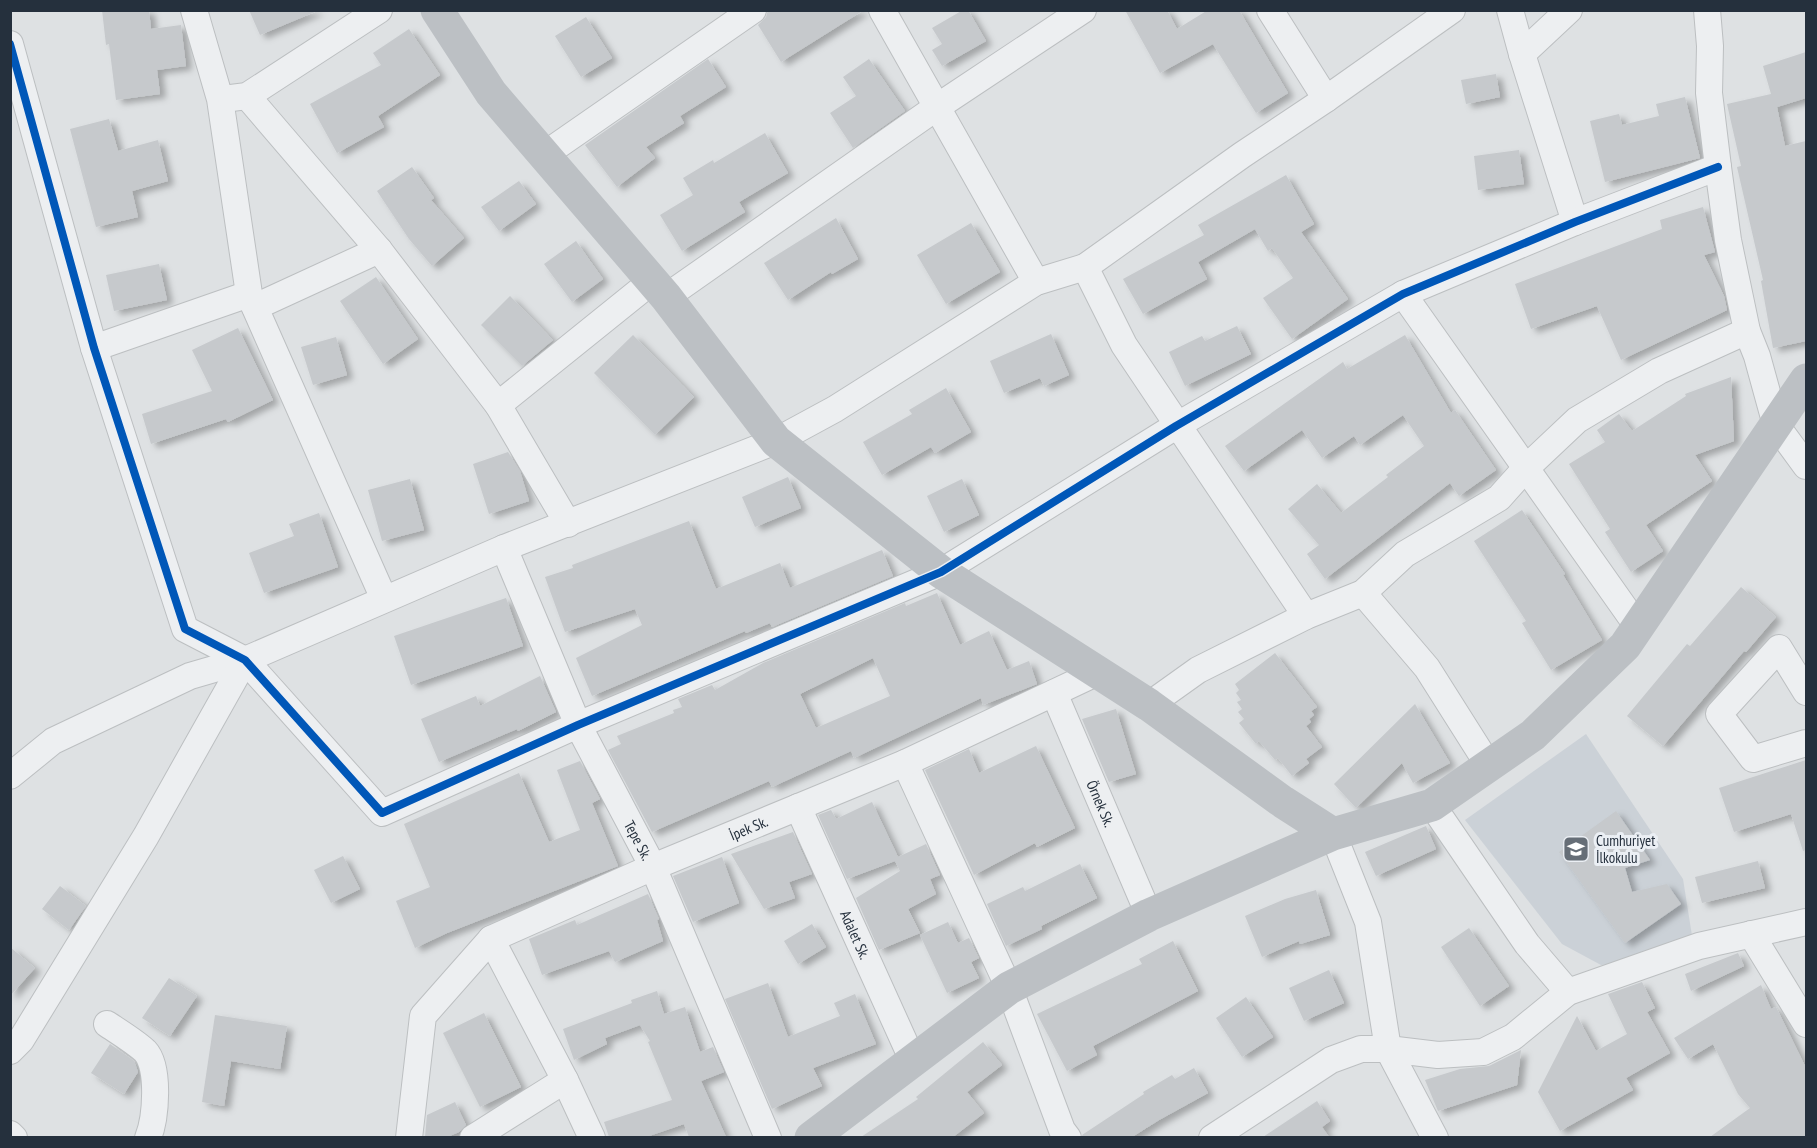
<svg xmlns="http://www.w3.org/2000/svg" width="1817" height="1148" viewBox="0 0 1817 1148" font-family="'PT Sans Narrow',sans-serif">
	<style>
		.built { fill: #cbd1d7 }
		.building { fill: #c6c9cc; fill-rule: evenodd; filter: url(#shadow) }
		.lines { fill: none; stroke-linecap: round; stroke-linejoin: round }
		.street-casing { stroke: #bcbfc1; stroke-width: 28 }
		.street { stroke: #edeff1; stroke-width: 26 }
		.secondary { stroke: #bcc0c4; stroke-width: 33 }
		.cycleway-casing { stroke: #ebeff4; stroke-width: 11 }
		.cycleway { stroke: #0057b8; stroke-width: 8 }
		.labels { text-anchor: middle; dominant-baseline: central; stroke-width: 6; stroke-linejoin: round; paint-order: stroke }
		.street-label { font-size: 15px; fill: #25303d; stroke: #ebeff4 }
		.poi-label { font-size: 15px; fill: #25303d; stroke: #ebeff4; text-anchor: start }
	</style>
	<defs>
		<filter id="shadow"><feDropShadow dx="6" dy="4" stdDeviation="3" flood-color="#0004"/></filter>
	</defs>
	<rect width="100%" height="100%" fill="#dee1e3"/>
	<path class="built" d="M1586,734L1683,879L1693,942L1641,962L1601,965L1562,944L1465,820Z"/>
	<path class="building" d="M102,10H149L151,29L181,25L186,66L157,70L160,94L116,100L109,44L106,45Z
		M249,10H317V11L260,35Z
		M768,10H864L781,62L758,25L766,17Z
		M963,10H968L986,41L942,66L932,50L942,44L932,28Z
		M1125,10H1167L1177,29L1208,10H1239L1288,93L1256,113L1213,44L1160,73Z
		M586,17L612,58L581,77L555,36Z
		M409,29L440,75L378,116L384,127L337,153L310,104L381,65L373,53Z
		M1806,52V98L1777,107L1785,146L1806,141V341L1773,348L1761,281L1763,280L1737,167L1741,166L1727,104L1771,94L1763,66Z
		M708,59L726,87L680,116L684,123L646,147L655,158L617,187L585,145Z
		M869,59L905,111L853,148L830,113L856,96L843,77Z
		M1496,74L1500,97L1466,104L1461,80Z
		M1685,97L1700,158L1605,182L1590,121L1619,114L1622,125L1659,116L1656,104Z
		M109,119L118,151L158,140L168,181L132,191L138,217L96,227L70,129Z
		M765,133L788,173L739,202L745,212L682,251L660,215L693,195L683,178L713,160L714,163Z
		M1519,150L1524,184L1478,190L1474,156Z
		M412,167L434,198L431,200L464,238L432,266L409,239L377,191Z
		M1286,175L1314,224L1301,232L1348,299L1292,339L1263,298L1293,278L1272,248L1268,251L1255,229L1198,262L1207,279L1143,314L1123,279L1204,235L1198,225Z
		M519,181L536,204L499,231L481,207Z
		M1703,207L1715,252L1704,255L1724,296L1727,310L1621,360L1597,306L1531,329L1515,284L1662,229L1660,220Z
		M836,218L858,259L832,274L831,272L788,300L764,263Z
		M971,223L1000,272L946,304L917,255Z
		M576,241L603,279L572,302L544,264Z
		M159,264L167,300L114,311L106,275Z
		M376,277L418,339L383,364L340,301Z
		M510,296L553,340L522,366L481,325Z
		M1237,326L1251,354L1185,386L1169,352L1202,336L1205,341Z
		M238,328L273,400L228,422L226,419L151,444L142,414L212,391L192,350Z
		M1051,334L1069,375L1044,386L1040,378L1004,393L990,361Z
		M633,335L694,397L655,435L594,373Z
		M1405,335L1451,413L1455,410L1496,470L1459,496L1450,483L1325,579L1307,554L1319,545L1288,509L1317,484L1341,513L1388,477L1386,475L1424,446L1403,415L1360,445L1354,436L1322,458L1302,430L1244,471L1225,446L1343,362L1347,369Z
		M336,337L347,375L313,385L301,347Z
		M1731,377L1734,441L1695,455L1712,481L1646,525L1663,551L1631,572L1605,532L1610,529L1569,464L1605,442L1597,430L1619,414L1632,431L1686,396L1685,394Z
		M946,388L971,432L935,453L931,447L882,475L863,442L912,414L909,410Z
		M508,452L520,471L529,501L489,514L473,464Z
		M788,477L801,508L755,527L742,497Z
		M410,479L424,530L382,541L368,490Z
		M962,479L979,515L944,532L927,496Z
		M1522,510L1565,574L1563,575L1602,640L1551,670L1522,623L1526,621L1474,541Z
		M319,513L338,567L264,593L249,553L294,536L289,524Z
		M689,521L716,589L780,563L790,588L882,550L893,576L772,627L770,623L746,633L745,631L592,696L576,658L642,625L635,609L565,632L545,577L573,568L572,565Z
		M1741,587L1776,617L1746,652L1744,651L1663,746L1627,716L1687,644L1690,646Z
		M937,593L960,645L989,631L1007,670L1029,661L1037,684L983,705L981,698L854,758L851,751L772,787L769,781L652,832L608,750L621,744L617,736L674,713L673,710L682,707L678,699L712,685L715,690L763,663L905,603L906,606ZM873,658L890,696L816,728L800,694Z
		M506,598L523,646L411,685L394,636Z
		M1275,653L1317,707L1311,711L1314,715L1309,719L1311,722L1306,726L1322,747L1306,759L1309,763L1292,776L1278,758L1275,760L1259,741L1256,744L1239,723L1244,719L1238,712L1242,709L1237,702L1241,700L1236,693L1239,690L1235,684Z
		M540,676L556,712L518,731L517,729L439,762L421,719L476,696L480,706Z
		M1415,704L1450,763L1413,783L1402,763L1356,808L1334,784Z
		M1116,709L1136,774L1109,782L1082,719Z
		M1036,746L1075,828L1037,847L1035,843L974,875L925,770L969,749L979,773Z
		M1806,760V850L1803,851L1791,814L1734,832L1719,788Z
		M580,761L600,799L592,803L618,866L447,933L415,948L396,901L430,887L404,824L519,773L549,842L580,830L557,770Z
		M872,802L898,857L926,844L940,875L930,879L936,894L908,909L920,933L879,950L856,898L900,871L895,861L847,879L818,815L831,810L836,819Z
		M1616,811L1650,860L1625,868L1632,892L1667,884L1681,904L1625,943L1559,852Z
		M1426,826L1436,849L1376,876L1365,852Z
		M793,832L812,874L789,882L795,898L764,909L731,854Z
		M343,856L360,889L331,903L314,870Z
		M722,857L739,903L693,922L673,876Z
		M1758,861L1765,888L1702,903L1695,877Z
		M1080,864L1097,898L1041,926L1042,929L1006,946L987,904L1023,887L1025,891Z
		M60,886L86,906L69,930L42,909Z
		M1316,890L1330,935L1300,944L1299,941L1262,957L1245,916L1285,899Z
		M648,894L659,919L657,920L663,941L615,962L609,951L542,975L529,939L575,920L577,925Z
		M948,922L958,943L969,938L979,958L971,962L979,978L947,993L920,935Z
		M812,924L826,947L798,964L784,941Z
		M1469,928L1509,986L1480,1006L1441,947Z
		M1173,941L1198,991L1093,1046L1097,1055L1067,1071L1037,1014L1142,964L1139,959Z
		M10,947L35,968L10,996Z
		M1738,953L1744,966L1691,991L1685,974Z
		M1329,970L1344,1003L1304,1021L1289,988Z
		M169,978L197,996L170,1036L142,1018Z
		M1642,982L1655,1008L1647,1012L1670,1053L1626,1078L1633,1090L1560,1131L1538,1092L1577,1016L1596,1051L1627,1034L1608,994Z
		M768,983L788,1037L840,1016L834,1003L855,994L876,1044L813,1068L822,1086L772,1109L725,999Z
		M1761,985L1771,1009L1776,1007L1806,1068V1137H1710L1750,1108L1738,1094L1713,1044L1688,1059L1674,1038Z
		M657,991L664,1014L685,1007L700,1052L713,1047L724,1072L701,1081L726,1137H689L684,1124L646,1137H609L604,1122L672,1100L648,1042L650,1041L640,1025L605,1038L607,1044L574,1060L563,1029L632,1003L631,1000Z
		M1246,997L1273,1037L1242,1057L1216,1018Z
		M484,1013L521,1087L480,1107L443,1033Z
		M215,1015L287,1026L280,1069L231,1061L224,1106L202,1102Z
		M983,1042L1002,1065L967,1092L984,1113L953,1137H861L918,1099L916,1097Z
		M110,1044L134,1061L138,1072L124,1094L91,1073Z
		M1521,1050L1517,1085L1438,1111L1425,1080L1460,1069L1489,1066Z
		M1194,1068L1208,1093L1159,1120L1132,1137H1083L1082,1135L1144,1094L1143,1092L1172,1075L1175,1079Z
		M1317,1101L1330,1121L1322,1127L1329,1137H1263Z
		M455,1102L466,1125L459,1132L447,1137H425L427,1115Z"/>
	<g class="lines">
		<defs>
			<g id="street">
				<path d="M194,10L220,99L249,294L384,599"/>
				<path d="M882,10L1036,282"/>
				<path d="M1270,10L1326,99"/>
				<path d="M1510,10L1522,54L1575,222"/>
				<path d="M1707,10L1710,46L1709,93L1718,167L1728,240L1747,331L1757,356L1776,425L1806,466"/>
				<path d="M10,44L94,348L185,629L245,660L382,813L578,725L941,572L1176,426L1403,294L1575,222L1718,167"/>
				<path d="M1522,54L1569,10"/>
				<path d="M247,96L379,250L498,405L568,524"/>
				<path d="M231,98L247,96L379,10"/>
				<path d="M544,155L753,10"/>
				<path d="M1085,267L1124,345L1306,616"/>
				<path d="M1403,294L1638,627"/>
				<path d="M666,297L937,107L1083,10"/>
				<path d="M255,307L379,250"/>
				<path d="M94,348L249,294"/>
				<path d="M498,405L652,281"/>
				<path id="s1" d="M504,548L578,725L653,867L768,1138"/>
				<path d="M1363,593L1427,668L1489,766"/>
				<path d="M1806,692L1779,648L1719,714L1753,759L1806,743"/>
				<path id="s2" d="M1054,693L1149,915"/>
				<path d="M1149,705L1198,670L1306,616L1363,593L1405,554L1499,498L1525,469L1577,420L1659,371L1747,331"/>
				<path d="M905,763L1009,988L1062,1130L1068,1138"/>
				<path d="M10,776L53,741L190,676L245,660L504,548L776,441L835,409L1036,282L1085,267L1242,155L1326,99L1452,10"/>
				<path d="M1432,805L1527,944L1568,992"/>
				<path id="s3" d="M798,807L913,1061"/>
				<path d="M1333,834L1368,922L1388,1049L1435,1138"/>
				<path d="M1751,934L1806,1024"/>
				<path d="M491,939L565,1080L592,1138"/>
				<path d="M107,1024C119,1032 134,1041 145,1051C160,1067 156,1118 148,1138"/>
				<path d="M10,1051L21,1040L146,836L245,660"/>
				<path d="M10,1134L14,1138"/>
				<path id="s4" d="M409,1138L423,1016L491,939L653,867L905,763L1098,672"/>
				<path d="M473,1138L565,1080"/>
				<path d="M1212,1138L1331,1060L1361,1049H1388L1438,1055L1483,1052L1513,1037L1568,992L1699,946L1806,922"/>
			</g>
		</defs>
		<use href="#street" class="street-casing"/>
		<use href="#street" class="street"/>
		<path class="secondary" d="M437,10L491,93L666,297L776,441L941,572L1149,705L1283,802L1333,834
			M811,1138L1009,988L1149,915L1333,834L1432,805L1533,735L1625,646L1806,380"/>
		<defs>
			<path id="cycleway" d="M10,44L94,348L185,629L245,660L382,813L578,725L941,572L1176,426L1403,294L1575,222L1718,167"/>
		</defs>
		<use href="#cycleway" class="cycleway-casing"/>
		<use href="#cycleway" class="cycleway"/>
	</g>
	<defs>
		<symbol id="school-square" viewBox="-11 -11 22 22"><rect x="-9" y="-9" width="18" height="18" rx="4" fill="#666e77" stroke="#ebeff4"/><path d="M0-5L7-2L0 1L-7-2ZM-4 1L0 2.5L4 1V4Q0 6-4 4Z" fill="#fff"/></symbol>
	</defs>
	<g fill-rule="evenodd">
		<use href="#school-square" x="1561" y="834" width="30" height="30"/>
	</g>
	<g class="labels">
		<g class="street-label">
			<text stroke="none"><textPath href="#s2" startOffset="120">Örnek Sk.</textPath></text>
			<text stroke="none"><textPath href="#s4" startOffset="506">İpek Sk.</textPath></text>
			<text stroke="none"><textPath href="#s1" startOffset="322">Tepe Sk.</textPath></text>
			<text stroke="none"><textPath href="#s3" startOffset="140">Adalet Sk.</textPath></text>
		</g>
		<g class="poi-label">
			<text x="1596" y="840">Cumhuriyet<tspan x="1596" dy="17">İlkokulu</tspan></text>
		</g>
	</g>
	<rect width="1817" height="1148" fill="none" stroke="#25303d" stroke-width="24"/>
</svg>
